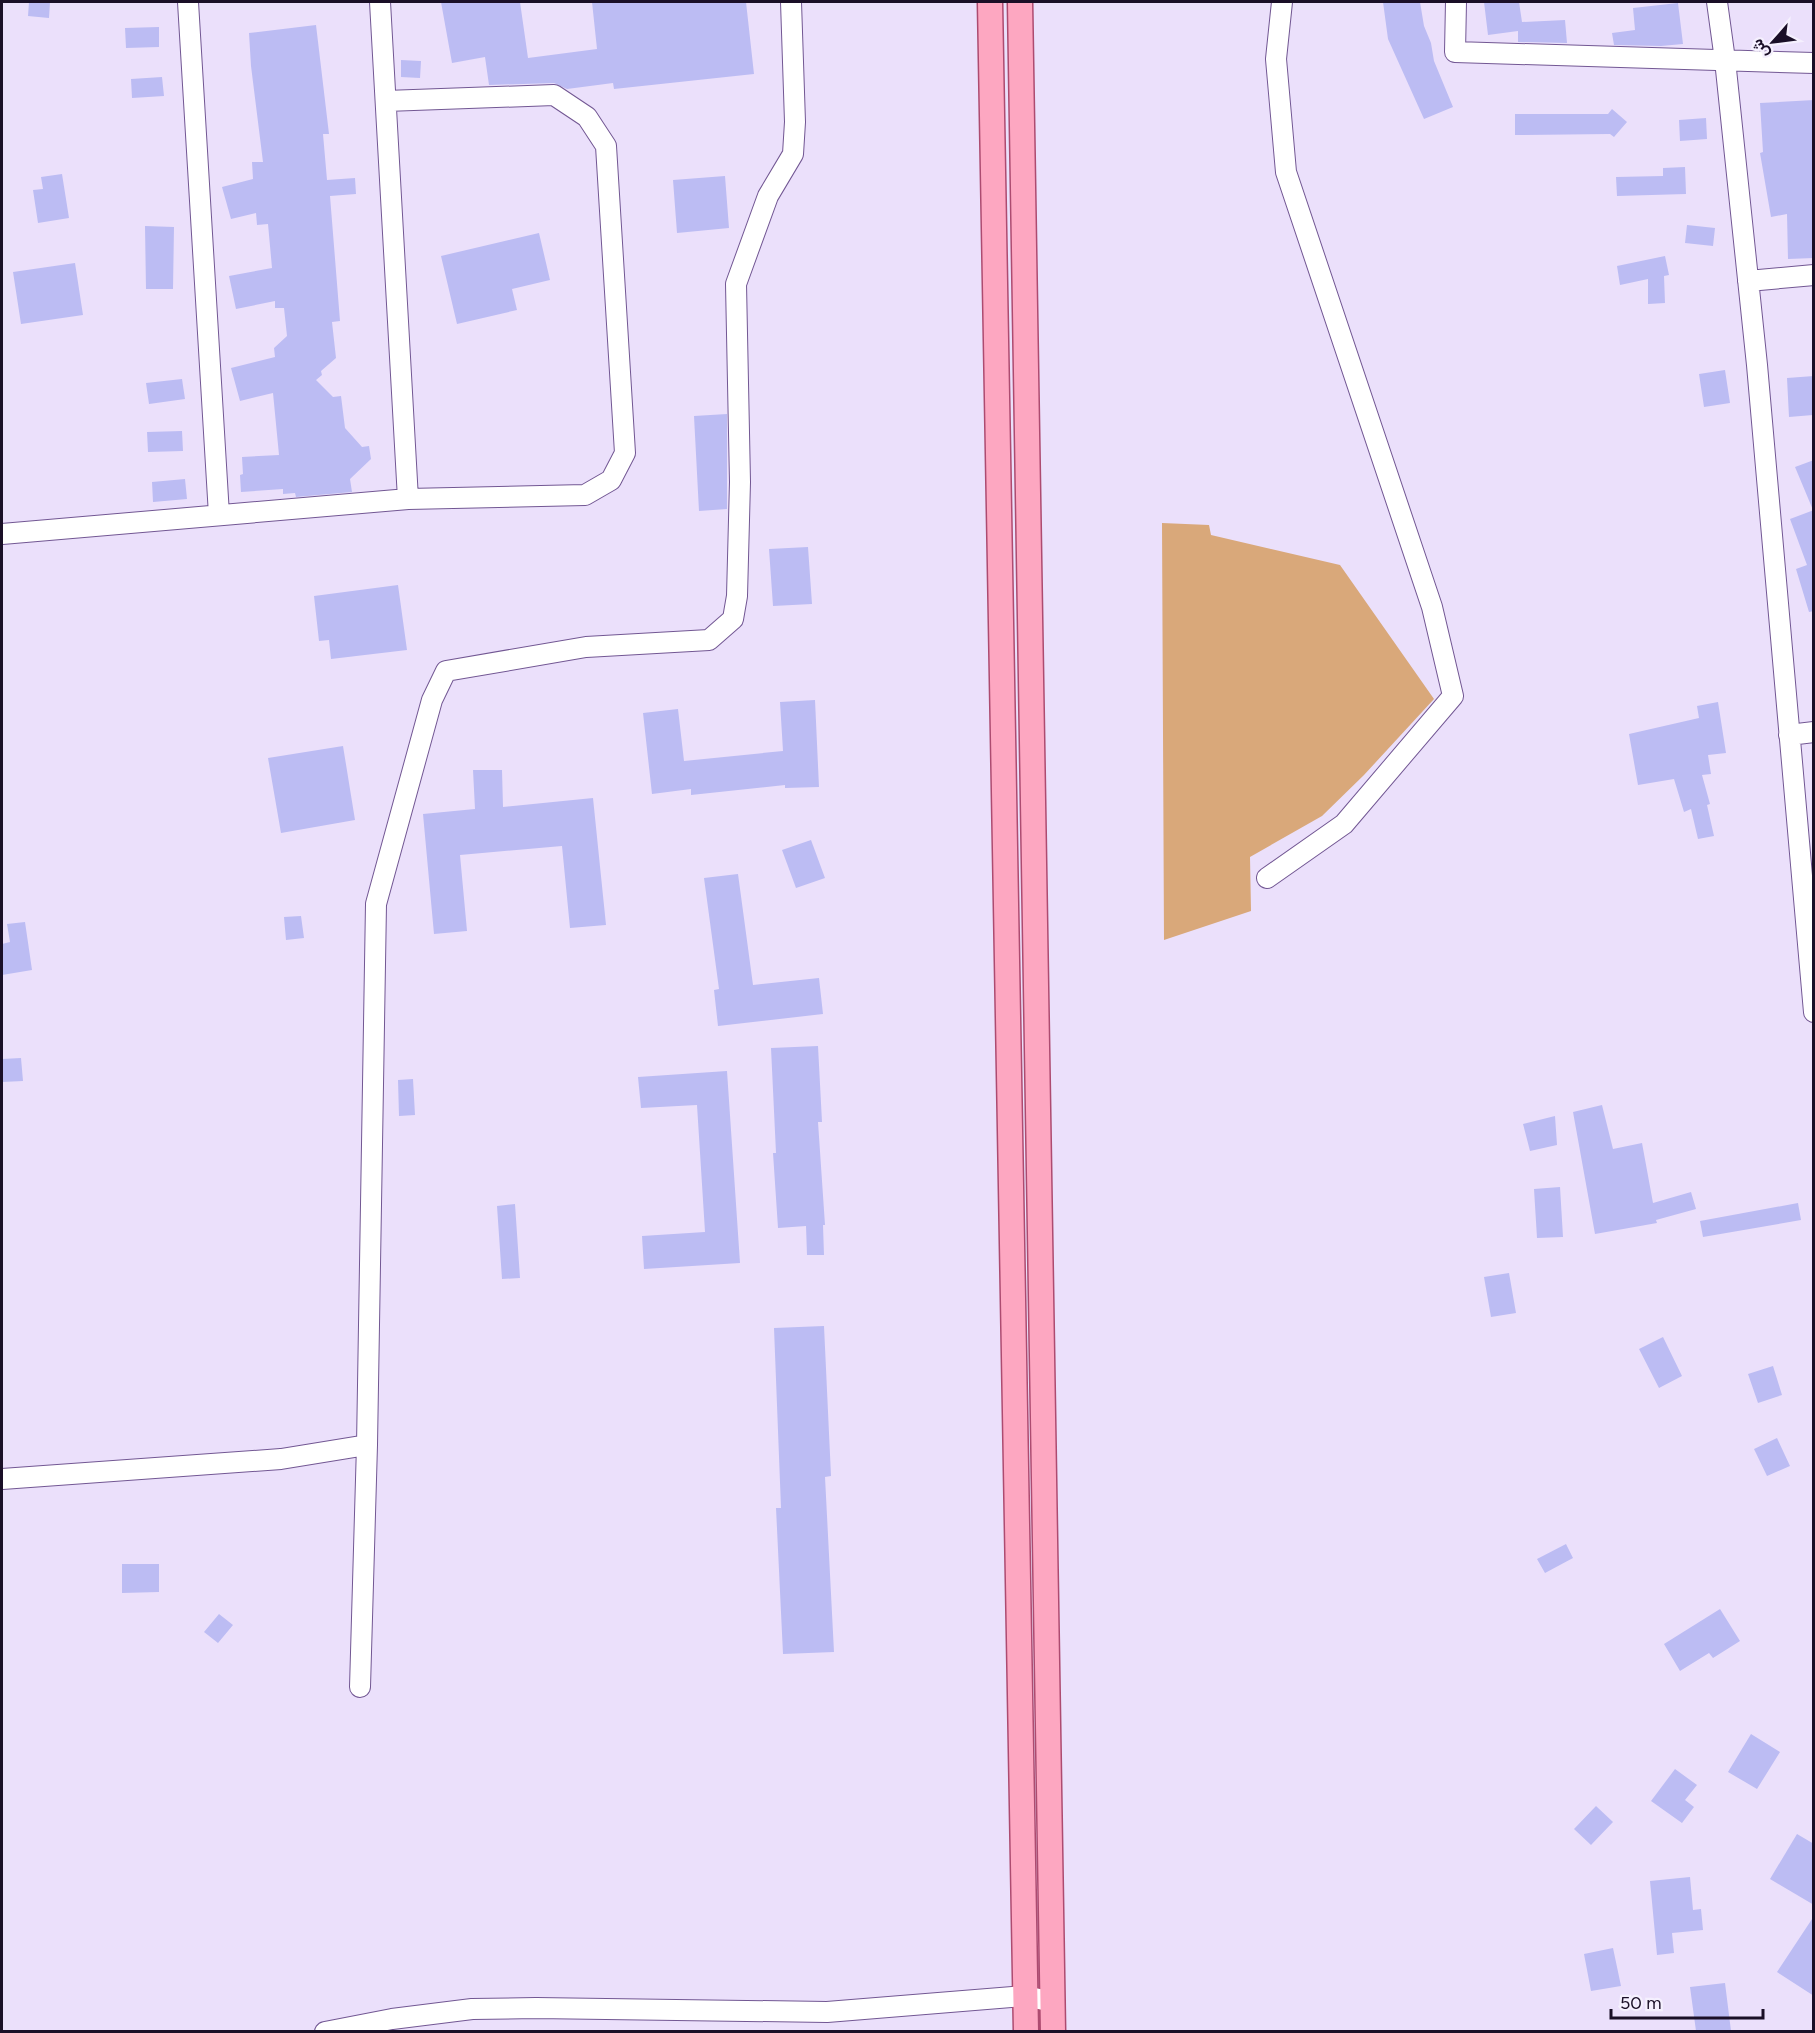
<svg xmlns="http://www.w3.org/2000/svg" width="1815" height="2033" viewBox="0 0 1815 2033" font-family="Figtree,Vazirmatn,sans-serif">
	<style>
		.green { fill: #d9a87a }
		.building { fill: #bcbcf3 }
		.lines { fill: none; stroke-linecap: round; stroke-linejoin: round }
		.minor-casing { stroke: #725793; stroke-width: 22 }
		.major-casing { stroke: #ad4b70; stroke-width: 27 }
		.minor { stroke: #fff; stroke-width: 20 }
		.major { stroke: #fda7c1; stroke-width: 24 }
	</style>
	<rect width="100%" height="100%" fill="#ebe0fb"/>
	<path class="green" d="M1162,523L1209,525L1211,535L1340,565L1434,699L1364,775L1322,816L1250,857L1251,911L1164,940Z"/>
	<path class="building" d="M29,2H50L49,18L28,16Z
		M441,2H520L528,58L597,49L592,2H746L754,74L614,89L613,83L567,89L554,83L489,85L485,57L452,63Z
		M1383,2H1420L1424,26L1431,43L1434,61L1453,107L1424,119L1388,39Z
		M1484,2H1519L1522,22L1565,20L1567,43L1518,42V31L1488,35Z
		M1678,3L1683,44L1661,46L1614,45L1612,33L1635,30L1633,8Z
		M316,25L329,134H323L327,180L355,178L356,194L330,196L340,321L332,322L336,358L321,371L322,375L316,380L333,397L341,396L345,428L362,447L369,446L371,459L350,479L352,492L296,497L295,493L283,494V489L241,492L240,475L243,474L242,457L279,455L273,393L240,401L231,368L275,357L274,348L287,336L284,308H275V301L236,309L229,276L272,268L268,224L257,225L256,213L231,219L222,187L253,179L252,162H263L251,66L249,33Z
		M159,27V47L126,48L125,28Z
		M401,60L421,61L420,78L401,77Z
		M162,77L164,96L132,98L131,79Z
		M1814,100V258L1788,259L1787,214L1771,217L1760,153L1763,152L1760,103Z
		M1612,109L1627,122L1614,137L1610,134L1515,135V114H1608Z
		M1706,118L1707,139L1680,141L1679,120Z
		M1685,167L1686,194L1617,196L1616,177L1663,176V168Z
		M62,174L69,218L38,223L33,190L43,189L41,177Z
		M725,176L729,228L677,233L673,180Z
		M1687,225L1715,228L1713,246L1685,243Z
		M145,226L174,227L173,289H146Z
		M539,233L550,280L512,289L517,310L457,324L441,256Z
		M1665,256L1669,275L1664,276L1665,303L1648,304V279L1620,285L1617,266Z
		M75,263L83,315L21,324L13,272Z
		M1725,370L1730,403L1704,407L1699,374Z
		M1814,376L1813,415L1789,417L1787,378Z
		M182,379L185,399L149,404L146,383Z
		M727,414V509L699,511L694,416Z
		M182,431L183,451L148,452L147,432Z
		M1814,460V510H1813L1795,467Z
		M185,479L187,499L153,502L152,482Z
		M1814,510V611L1809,612L1796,569L1807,565L1790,519Z
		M808,547L812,604L773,606L769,549Z
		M398,585L407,650L331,659L329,640L319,641L314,596Z
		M815,700L819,787L785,788V785L691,795V789L652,794L643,713L678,709L684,761L783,751L780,702Z
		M1718,702L1726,753L1708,755L1711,774L1702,775L1710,804L1707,805L1714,836L1698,839L1691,809L1684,812L1674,779L1638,785L1629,734L1699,718L1697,706Z
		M343,746L355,820L281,833L268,758Z
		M473,770H502L503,807L593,798L606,925L570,928L562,846L460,855L467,931L434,934L423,814L475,809Z
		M811,840L825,878L796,888L782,850Z
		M738,874L753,985L819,978L823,1014L718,1026L714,990L719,989L704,878Z
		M301,916L304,938L286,940L284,917Z
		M25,922L32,970L2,975V944L10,942L7,924Z
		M818,1046L822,1122H818L825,1225H823L824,1255H807L806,1226L778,1228L773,1153H776L771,1048Z
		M21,1058L23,1081L2,1082V1059Z
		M727,1071L740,1263L644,1269L642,1236L705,1232L697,1105L641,1108L638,1077Z
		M413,1079L415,1115L399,1116L398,1080Z
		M1602,1105L1613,1149L1642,1143L1653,1203L1691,1192L1696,1209L1656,1220L1657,1223L1595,1234L1573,1112Z
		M1555,1116L1557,1145L1530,1151L1523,1124Z
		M1560,1187L1563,1237L1537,1238L1534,1189Z
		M1798,1203L1801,1220L1703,1237L1700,1221Z
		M515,1204L520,1278L502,1279L497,1206Z
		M1509,1273L1516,1313L1491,1317L1484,1277Z
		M824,1326L831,1476L825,1477L834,1652L783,1654L776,1508H781L774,1328Z
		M1663,1337L1682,1376L1659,1388L1639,1349Z
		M1773,1366L1782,1395L1758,1403L1748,1374Z
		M1777,1438L1790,1466L1767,1476L1754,1449Z
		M1566,1544L1573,1558L1545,1573L1537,1559Z
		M122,1564H159V1592L122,1593Z
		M1720,1609L1740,1641L1713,1658L1709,1653L1680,1671L1664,1644Z
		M219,1614L233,1625L218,1643L204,1632Z
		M1751,1734L1780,1752L1757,1789L1728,1772Z
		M1675,1769L1697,1785L1685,1800L1694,1807L1682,1823L1651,1801Z
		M1596,1806L1613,1822L1591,1845L1574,1829Z
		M1797,1834L1814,1844V1905L1770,1879Z
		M1690,1877L1693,1910L1701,1909L1703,1930L1672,1933L1674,1953L1657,1955L1650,1881Z
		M1814,1916V1996L1777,1972Z
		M1613,1948L1621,1986L1591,1991L1584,1954Z
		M1725,1983L1731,2031H1696L1690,1987Z"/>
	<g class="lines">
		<defs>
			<path id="minor" d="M188,2L219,515
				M380,2L408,499
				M1456,2L1455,52L1814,63
				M1717,2L1725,60L1757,365L1814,1012
				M1748,281L1814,275
				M2,534L408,499L585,495L611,480L625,453L606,146L587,117L554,95L386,101
				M1789,735L1814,732
				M1267,878L1344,824L1453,696L1432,607L1286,172L1276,59L1282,2
				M2,1479L281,1459L367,1445
				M360,1687L367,1445L376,904L432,700L446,671L586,647L709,640L733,619L737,596L740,482L736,284L768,196L793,154L795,122L791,2
				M325,2032L392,2019L472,2009L536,2008L827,2012L1025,1996L1053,2002"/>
			<path id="major" d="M990,2L1026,2032
				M1020,2L1053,2032"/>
		</defs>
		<use href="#minor" class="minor-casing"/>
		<use href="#major" class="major-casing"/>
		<use href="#minor" class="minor"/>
		<use href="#major" class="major"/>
	</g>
	<rect width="1815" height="2033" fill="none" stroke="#1a0f27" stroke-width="6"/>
	<g transform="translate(1773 42) rotate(242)" stroke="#f5f0fe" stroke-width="4.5" paint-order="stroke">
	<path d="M0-4.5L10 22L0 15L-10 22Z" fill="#1a0f27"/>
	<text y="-9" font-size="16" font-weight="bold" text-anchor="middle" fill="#1a0f27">ش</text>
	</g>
	<path d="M1611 2009v9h152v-9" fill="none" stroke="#1a0f27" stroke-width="3"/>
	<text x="1620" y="2009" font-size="18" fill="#1a0f27" stroke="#f5f0fe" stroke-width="4.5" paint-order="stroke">50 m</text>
</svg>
